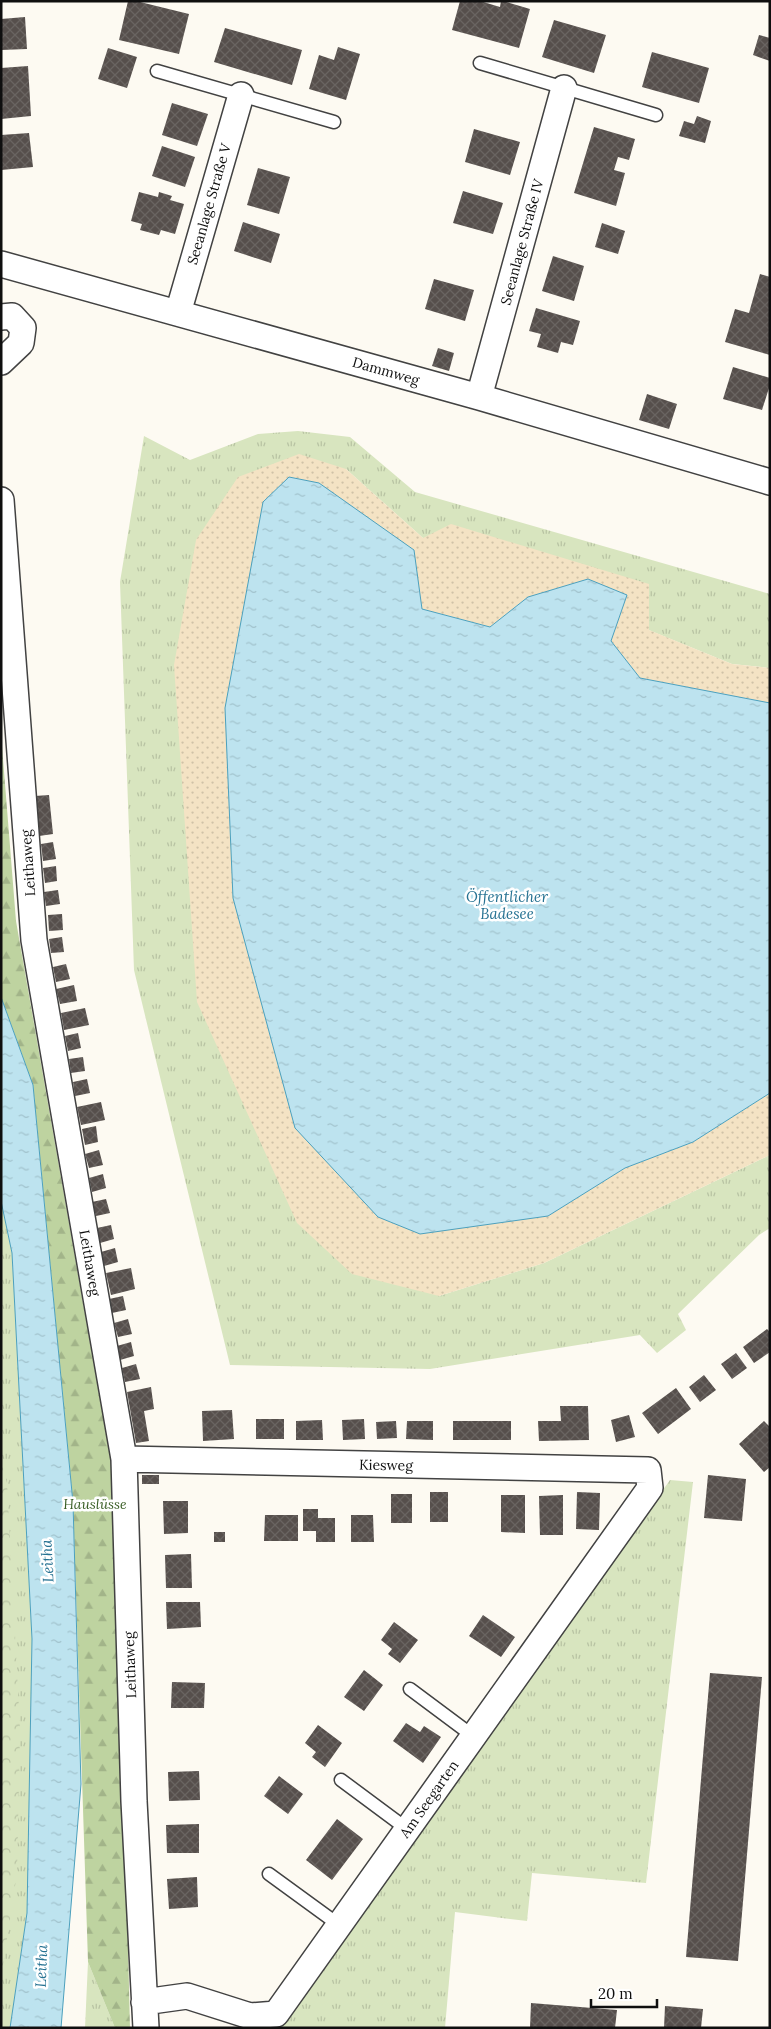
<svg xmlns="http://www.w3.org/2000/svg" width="771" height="2029" viewBox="0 0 771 2029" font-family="Lora,serif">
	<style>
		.grass { fill: url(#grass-tufts) }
		.forest { fill: url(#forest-firs) }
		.sand { fill: url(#sand-dots) }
		.park { fill: url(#park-crowns) }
		.water { fill: url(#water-ripples); stroke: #4ca0bd }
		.building { fill: url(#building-cross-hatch) }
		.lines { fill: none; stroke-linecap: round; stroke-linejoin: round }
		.lane-casing { stroke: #424242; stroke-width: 15 }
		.street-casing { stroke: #424242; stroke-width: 28 }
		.lane { stroke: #fff; stroke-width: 12 }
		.street { stroke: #fff; stroke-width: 25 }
		.labels { text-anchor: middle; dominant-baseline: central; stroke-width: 5; stroke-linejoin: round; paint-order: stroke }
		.street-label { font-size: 14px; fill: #0f0f0f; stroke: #fff }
		.park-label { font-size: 14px; font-style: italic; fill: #3a5f26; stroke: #fff }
		.water-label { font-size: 15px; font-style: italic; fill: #267292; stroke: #fff }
	</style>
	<defs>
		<pattern id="grass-tufts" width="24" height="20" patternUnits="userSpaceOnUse" patternTransform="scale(1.25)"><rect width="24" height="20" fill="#d8e5bf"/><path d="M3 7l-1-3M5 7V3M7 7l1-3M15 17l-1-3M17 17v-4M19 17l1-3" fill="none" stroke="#b8c3a3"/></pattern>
		<pattern id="forest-firs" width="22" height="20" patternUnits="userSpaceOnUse" patternTransform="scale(1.25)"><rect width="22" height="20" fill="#bed3a0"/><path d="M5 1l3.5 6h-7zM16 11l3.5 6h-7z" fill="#a2b489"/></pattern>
		<pattern id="sand-dots" width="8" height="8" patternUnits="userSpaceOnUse" patternTransform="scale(1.25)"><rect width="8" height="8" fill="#f4e3c4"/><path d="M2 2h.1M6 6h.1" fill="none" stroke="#d0c2a7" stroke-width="1.8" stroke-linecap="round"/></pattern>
		<pattern id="park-crowns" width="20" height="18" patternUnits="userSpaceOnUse" patternTransform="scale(1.25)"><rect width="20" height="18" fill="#d8e5bf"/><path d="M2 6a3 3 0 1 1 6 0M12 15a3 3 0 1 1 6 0" fill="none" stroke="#b8c3a3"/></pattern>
		<pattern id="water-ripples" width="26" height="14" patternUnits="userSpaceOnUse" patternTransform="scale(1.25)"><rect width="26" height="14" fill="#bde3ef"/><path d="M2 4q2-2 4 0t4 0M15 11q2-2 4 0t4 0" fill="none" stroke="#a1c2cc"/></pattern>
		<pattern id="building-cross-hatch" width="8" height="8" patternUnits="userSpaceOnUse" patternTransform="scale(1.25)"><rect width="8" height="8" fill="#564f4c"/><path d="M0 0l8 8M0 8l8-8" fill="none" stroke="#696461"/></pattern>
	</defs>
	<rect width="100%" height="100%" fill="#fdfaf2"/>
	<path class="grass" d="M298,431L350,437L415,492L770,594V668L732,664L423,538L346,469L439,1296L544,1263L770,1155V1228L759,1235L678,1314L686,1330L657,1353L640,1335L430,1369L230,1365L134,970L120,582L144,436L190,460L258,434Z
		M1,1201L12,1253L32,1639L27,1913L10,2028H1Z
		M670,1480L693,1482L646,1883L532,1873L527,1921L455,1912L445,2028H280Z
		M88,1962L115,2028H85Z"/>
	<path class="forest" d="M1,734L16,921L117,1497L130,2028H115L88,1962L73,1503L33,1085L1,997Z"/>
	<path class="sand" d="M299,454L346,469L423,538L451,524L649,584V630L732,664L770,668V703L640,678L611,641L528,597L490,627L422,609L413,550L263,503L225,708L233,898L295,1128L378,1217L548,1216L625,1168L693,1142L770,1093V1155L544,1263L439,1296L352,1274L297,1223L197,1002L174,665L196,540L238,477Z"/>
	<path class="park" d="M1,1461L7,1483L20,1729L17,1873L1,1978Z"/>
	<path class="water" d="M289,477L319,483L414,550L422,609L490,627L528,597L588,579L627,595L611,641L640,678L770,703V1093L693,1142L625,1168L548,1216L420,1234L378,1217L295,1128L233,898L225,708L263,502Z
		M1,997L33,1085L73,1503L81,1784L61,2028H10L27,1913L32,1639L12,1253L1,1201Z"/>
	<path class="building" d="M128,1H136L189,14L179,54L119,40Z
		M460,1H480L500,7L501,1H503L530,9L519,48L452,30Z
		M25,17L27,49L1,50V19Z
		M554,20L606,35L594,73L542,57Z
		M225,28L302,50L292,85L214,62Z
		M759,35L770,38V61L753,55Z
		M338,47L360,54L346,100L309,89L319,55L334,60Z
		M108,48L137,57L127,88L98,79Z
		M652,52L709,68L699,103L642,87Z
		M28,66L31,116L1,119V68Z
		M172,103L208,114L197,146L162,135Z
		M697,116L711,121L705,143L679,136L684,121L694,124Z
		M594,127L635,139L629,160L618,157L614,170L625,173L616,206L574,193Z
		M474,129L520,142L510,175L465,162Z
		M29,133L33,167L1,170V135Z
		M162,146L195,157L185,187L152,176Z
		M258,168L290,177L279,214L247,205Z
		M463,191L503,203L493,234L453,223Z
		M139,192L158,197L159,192L172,196L170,200L184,204L175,234L161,230L159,235L140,230L142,224L131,221Z
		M243,222L280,234L271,263L234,251Z
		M602,223L625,231L618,254L595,247Z
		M553,256L584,266L574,301L542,291Z
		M760,274L770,277V355L725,342L735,309L749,313Z
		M434,279L474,290L465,321L425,309Z
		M536,308L580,321L573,345L561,342L558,353L537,347L541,334L529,331Z
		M438,348L454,353L449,371L432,366Z
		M733,367L770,378V385L762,410L723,399Z
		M647,394L677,404L669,429L639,420Z
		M49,795L53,834L39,836L35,796Z
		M53,842L56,859L43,861L41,844Z
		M56,866L57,881L45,883L43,868Z
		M58,890L60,904L46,906L44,892Z
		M62,914L63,930L49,931L48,915Z
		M62,937L64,952L51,953L49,939Z
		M66,964L70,979L56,982L53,967Z
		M74,985L77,1001L60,1004L56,989Z
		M85,1008L89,1025L64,1030L61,1013Z
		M78,1033L81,1048L68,1051L65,1036Z
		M83,1057L85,1071L71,1073L69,1059Z
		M87,1079L90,1093L75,1096L73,1082Z
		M101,1102L105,1120L81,1125L77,1107Z
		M96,1126L98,1142L85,1145L82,1129Z
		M99,1150L103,1165L89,1168L85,1154Z
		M103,1174L106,1188L92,1192L89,1178Z
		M106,1199L110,1213L96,1216L92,1202Z
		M111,1225L114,1239L100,1243L97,1228Z
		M115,1248L118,1262L104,1266L101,1252Z
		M131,1268L135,1289L111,1295L106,1273Z
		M123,1296L126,1310L112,1313L109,1299Z
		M128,1319L132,1334L118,1337L114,1323Z
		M767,1329L770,1332V1352L754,1363L743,1347Z
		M131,1342L134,1356L120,1360L117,1346Z
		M736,1353L747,1368L732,1379L721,1364Z
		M136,1364L140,1379L125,1382L122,1368Z
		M704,1375L716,1390L700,1402L689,1387Z
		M151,1387L154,1409L144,1411L149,1441L136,1443L127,1392Z
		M676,1388L691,1409L658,1434L642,1413Z
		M560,1406H588L589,1440L539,1441L538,1421H561Z
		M232,1410L234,1439L203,1441L202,1411Z
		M629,1415L635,1437L616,1442L611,1420Z
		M256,1419H284V1439H256Z
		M364,1419L365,1439L343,1440L342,1420Z
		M322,1420L323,1440H296V1421Z
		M396,1421L397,1438L377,1439L376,1422Z
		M407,1421H433V1440L406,1439Z
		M453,1421H511V1440H453Z
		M764,1421L770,1427V1467L764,1472L739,1444Z
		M142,1475H159V1484H142Z
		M708,1475L746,1479L742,1521L704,1518Z
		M430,1492H448V1522H430Z
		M577,1492L600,1493L599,1530L576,1529Z
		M391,1494H412V1523H391Z
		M501,1495H525V1533L501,1532Z
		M563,1495V1535H540L539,1496Z
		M163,1501H188V1533L164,1534Z
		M303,1509H318V1518H335V1542H316V1531H303Z
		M265,1515H298V1541H264Z
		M351,1515H373L374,1542H351Z
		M214,1532H225V1542H214Z
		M191,1554L192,1588H166L165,1555Z
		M166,1602H200L201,1627L167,1629Z
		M483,1615L515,1637L501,1657L469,1636Z
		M394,1622L418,1640L400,1663L388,1654L392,1649L381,1640Z
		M364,1670L383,1685L364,1711L344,1697Z
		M710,1673L762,1677L738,1961L686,1957Z
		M172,1682L205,1683L204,1708H171Z
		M406,1723L420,1732L424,1726L441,1737L423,1763L393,1741Z
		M318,1725L342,1743L325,1767L312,1757L316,1752L305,1743Z
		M199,1771L200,1800L169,1801L168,1772Z
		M279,1776L303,1794L288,1814L264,1796Z
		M337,1819L363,1839L332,1880L306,1860Z
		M199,1824V1853H167L166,1825Z
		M197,1877L198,1907L169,1909L167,1879Z
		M531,2003L617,2010L615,2028H530Z
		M665,2006L703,2009L701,2028H664Z"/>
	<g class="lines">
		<defs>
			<path id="lane" d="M480,63L656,115
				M157,71L334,122
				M410,1689L473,1736
				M341,1780L407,1829
				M269,1874L339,1925"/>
			<path id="street" d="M1,264L479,397L770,482
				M178,313L241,95
				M1,317L12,316L23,328L21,343L1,362
				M479,397L564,88
				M1,500L34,940L124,1459L134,1801L146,2028
				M124,1459L648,1470L650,1488L276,2014L250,2016L187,1996L144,2002"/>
		</defs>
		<use href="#lane" class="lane-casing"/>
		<use href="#street" class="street-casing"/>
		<use href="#lane" class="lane"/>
		<use href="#street" class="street"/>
	</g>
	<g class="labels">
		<g class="street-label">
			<text transform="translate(209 204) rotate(-74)">Seeanlage Straße V</text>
			<text transform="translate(522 242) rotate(-75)">Seeanlage Straße IV</text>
			<text transform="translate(386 371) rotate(16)">Dammweg</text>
			<text transform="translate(28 863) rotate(-94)">Leithaweg</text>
			<text transform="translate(90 1263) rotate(80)">Leithaweg</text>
			<text transform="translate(386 1465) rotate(1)">Kiesweg</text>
			<text transform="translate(130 1665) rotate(-92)">Leithaweg</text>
			<text transform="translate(429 1799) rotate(-55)">Am Seegarten</text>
		</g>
		<g class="park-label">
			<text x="95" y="1504">Hauslüsse</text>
		</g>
		<g class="water-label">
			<text x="507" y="896">Öffentlicher<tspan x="507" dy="17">Badesee</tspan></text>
			<text transform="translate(47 1561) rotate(-93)">Leitha</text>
			<text transform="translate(41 1966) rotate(-88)">Leitha</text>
		</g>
	</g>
	<rect width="771" height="2029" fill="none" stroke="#0f0f0f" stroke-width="5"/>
	<path d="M591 1999v8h66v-8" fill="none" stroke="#0f0f0f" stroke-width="2.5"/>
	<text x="598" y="1999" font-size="15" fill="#0f0f0f" stroke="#ffffff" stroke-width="4" paint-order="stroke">20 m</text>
</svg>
